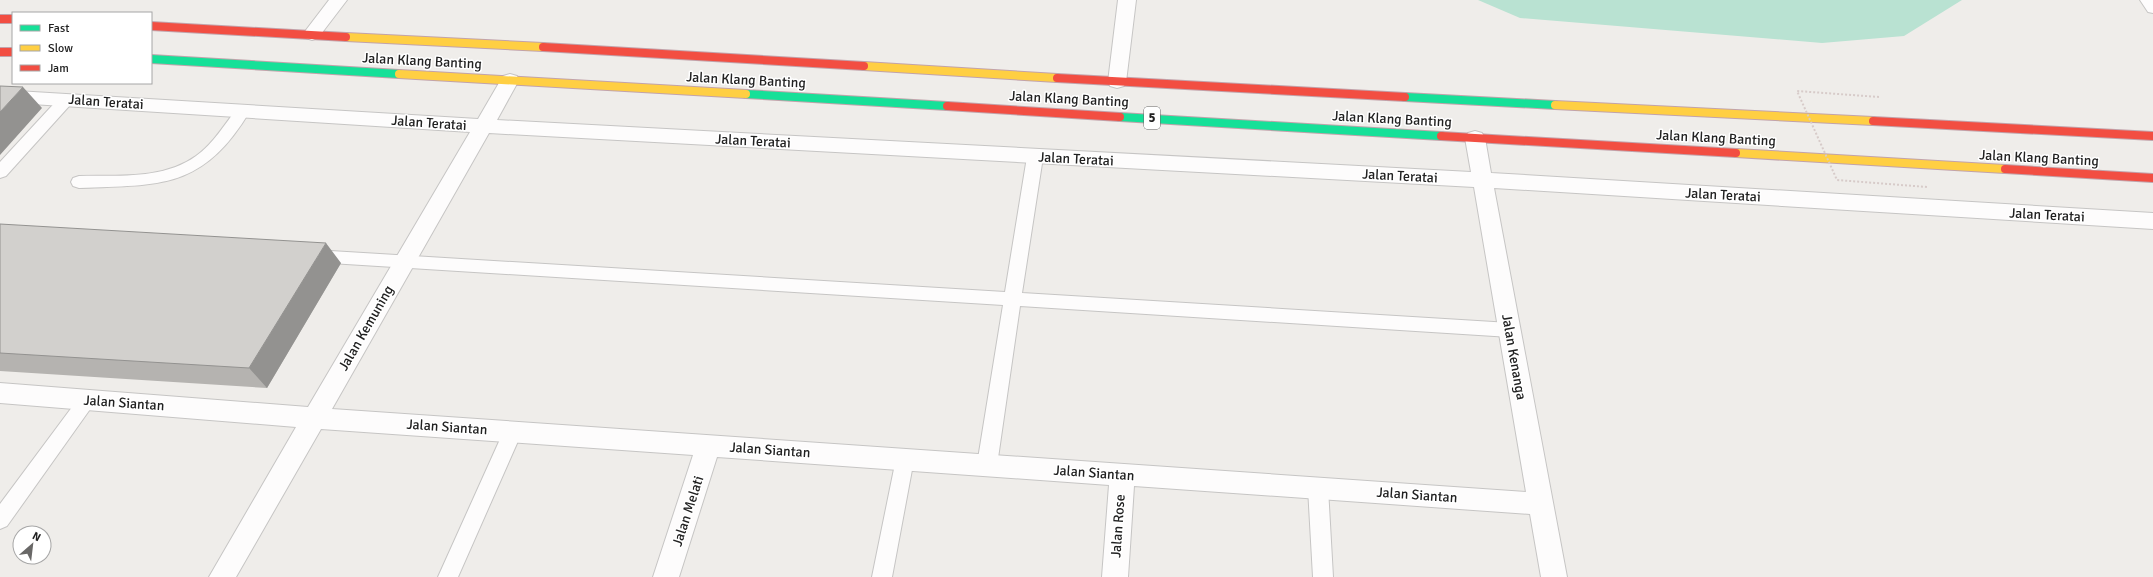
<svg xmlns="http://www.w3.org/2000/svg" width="2153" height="577" viewBox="0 0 2153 577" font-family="Signika,sans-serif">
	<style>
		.pitch { fill: #b9e2d2 }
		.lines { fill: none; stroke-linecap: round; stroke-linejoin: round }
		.lane-casing { stroke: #c6c5c4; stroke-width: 2 }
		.street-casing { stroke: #c6c5c4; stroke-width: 2 }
		.fast-casing { stroke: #c2a3ab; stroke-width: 10 }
		.slow-casing { stroke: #c2a3ab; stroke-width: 10 }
		.jam-casing { stroke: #c2a3ab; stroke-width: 10 }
		.lane { fill: #fdfcfc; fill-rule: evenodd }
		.street { fill: #fdfcfc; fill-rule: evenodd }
		.fast { stroke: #16e098; stroke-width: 8 }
		.slow { stroke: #ffcf43; stroke-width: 8 }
		.jam { stroke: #f24e42; stroke-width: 8 }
		.path-bridge { stroke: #d7cbc9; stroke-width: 2; stroke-dasharray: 2 2; stroke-linecap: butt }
		.wall { fill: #b5b3b0 }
		.shaded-wall { fill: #939290 }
		.building { fill: #d2d0cd; stroke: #939290 }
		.labels { text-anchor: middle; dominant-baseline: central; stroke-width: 3; stroke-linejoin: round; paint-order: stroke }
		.shield { fill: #fff; stroke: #646464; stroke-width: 1 }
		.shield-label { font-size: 13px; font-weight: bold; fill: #212121 }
		.street-label { font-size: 14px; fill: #212121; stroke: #fff }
	</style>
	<rect width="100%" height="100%" fill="#efedea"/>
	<path class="pitch" d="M1478,0H1962L1904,36L1822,43L1520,18Z"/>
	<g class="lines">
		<defs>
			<path id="lane" d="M2140,0H2153V13L2148,12Z
				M66,95L71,96L73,100L71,104L6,176L0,178V162L61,96Z
				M243,106L248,107L250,111C203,189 162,185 79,188L73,186L71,182L73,178L79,176C117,175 163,180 196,156C213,144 225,124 238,107Z
				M1035,152L1040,153L1043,157L1022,293L1510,323L1516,325L1519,330L1516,335L1510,337L1020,306L997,465L994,471L987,473L980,471L977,465L1003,305L314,262L308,260L306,256L308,252L314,250L1005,292L1027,157L1030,153Z
				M87,392L93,395L96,400L93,405L7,526L0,529V504L81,395Z
				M513,424L520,426L522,432L458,577H438L506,426Z
				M905,451L912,453L914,459L892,577H872L896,459L898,453Z
				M1318,479L1325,482L1328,488L1333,577H1313L1308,488L1311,482Z"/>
			<path id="street" d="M329,0H347L318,38L312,40L306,38L303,34Z
				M1118,0H1136L1126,82L1124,86L1117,88L1110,86L1108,82Z
				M510,74L517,76L519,80L497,120L1471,172L1465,138L1468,133L1475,131L1482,133L1485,138L1491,173L2153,213V229L1494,188L1567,577H1541L1530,514L1134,486L1128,577H1102L1109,485L717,457L679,577H653L693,455L321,429L236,577H209L296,427L0,403V383L308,407L470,132L0,102V90L478,119L503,76ZM489,133L1474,187L1526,492L332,409Z"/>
			<path id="fast" d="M151,59L399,74
				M746,94L947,106
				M1405,97L1555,105
				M1120,117L1441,136"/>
			<path id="slow" d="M346,37L543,47
				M864,66L1057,78
				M399,74L746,94
				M1555,105L1873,121
				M1736,153L2005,169"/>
			<path id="jam" d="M0,19H13
				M151,26L346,37
				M543,47L864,66
				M0,52H13
				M1057,78L1405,97
				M947,106L1120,117
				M1873,121L2153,136
				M1441,136L1736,153
				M2005,169L2153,178"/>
		</defs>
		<use href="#lane" class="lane-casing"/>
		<use href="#street" class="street-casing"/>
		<use href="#fast" class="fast-casing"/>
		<use href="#slow" class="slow-casing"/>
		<use href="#jam" class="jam-casing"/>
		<use href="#lane" class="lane"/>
		<use href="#street" class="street"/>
		<use href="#fast" class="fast"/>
		<use href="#slow" class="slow"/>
		<use href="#jam" class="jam"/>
		<path class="path-bridge" d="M1879,97L1797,91L1837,180L1927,187"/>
	</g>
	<path class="wall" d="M0,224L341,263L267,388L0,371Z"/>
	<path class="shaded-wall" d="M23,87L42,108L0,155V112Z
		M326,243L341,263L267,388L249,368Z"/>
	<path class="building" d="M0,86L23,87L0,112Z
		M0,224L326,243L249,368L0,353Z"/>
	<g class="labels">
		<rect class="shield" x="1144" y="107" width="16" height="22" rx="3"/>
		<g class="shield-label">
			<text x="1152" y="118">5</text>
		</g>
		<g class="street-label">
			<text transform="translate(422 61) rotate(3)">Jalan Klang Banting</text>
			<text transform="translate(746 80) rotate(3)">Jalan Klang Banting</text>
			<text transform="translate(1069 99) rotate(3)">Jalan Klang Banting</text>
			<text transform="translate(106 102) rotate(4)">Jalan Teratai</text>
			<text transform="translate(1392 119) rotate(3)">Jalan Klang Banting</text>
			<text transform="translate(429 123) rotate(4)">Jalan Teratai</text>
			<text transform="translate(1716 138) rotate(3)">Jalan Klang Banting</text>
			<text transform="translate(753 141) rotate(3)">Jalan Teratai</text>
			<text transform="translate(2039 158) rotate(3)">Jalan Klang Banting</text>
			<text transform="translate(1076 159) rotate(3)">Jalan Teratai</text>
			<text transform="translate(1400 176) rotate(3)">Jalan Teratai</text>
			<text transform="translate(1723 195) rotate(3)">Jalan Teratai</text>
			<text transform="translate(2047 215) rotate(3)">Jalan Teratai</text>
			<text transform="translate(366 328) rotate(-60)">Jalan Kemuning</text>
			<text transform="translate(1514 357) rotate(80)">Jalan Kenanga</text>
			<text transform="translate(124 403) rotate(4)">Jalan Siantan</text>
			<text transform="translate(447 427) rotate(4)">Jalan Siantan</text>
			<text transform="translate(770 450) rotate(4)">Jalan Siantan</text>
			<text transform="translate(1094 473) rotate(4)">Jalan Siantan</text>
			<text transform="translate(1417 495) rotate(4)">Jalan Siantan</text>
			<text transform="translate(688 511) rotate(-72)">Jalan Melati</text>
			<text transform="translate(1118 526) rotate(-86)">Jalan Rose</text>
		</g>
	</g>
	<rect x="12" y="12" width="140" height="72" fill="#ffffff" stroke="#a6a6a6"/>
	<rect x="20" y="25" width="20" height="6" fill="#16e098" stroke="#a6a6a6"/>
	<text x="48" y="32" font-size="12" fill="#212121">Fast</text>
	<rect x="20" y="45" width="20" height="6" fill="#ffcf43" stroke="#a6a6a6"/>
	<text x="48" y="52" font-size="12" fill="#212121">Slow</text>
	<rect x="20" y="65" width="20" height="6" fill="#f24e42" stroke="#a6a6a6"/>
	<text x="48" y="72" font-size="12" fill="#212121">Jam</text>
	<g transform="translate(32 545) rotate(28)"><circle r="19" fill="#ffffff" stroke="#a6a6a6"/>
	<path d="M0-3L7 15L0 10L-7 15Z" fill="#696867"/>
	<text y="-6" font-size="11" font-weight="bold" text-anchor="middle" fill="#212121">N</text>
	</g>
</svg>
